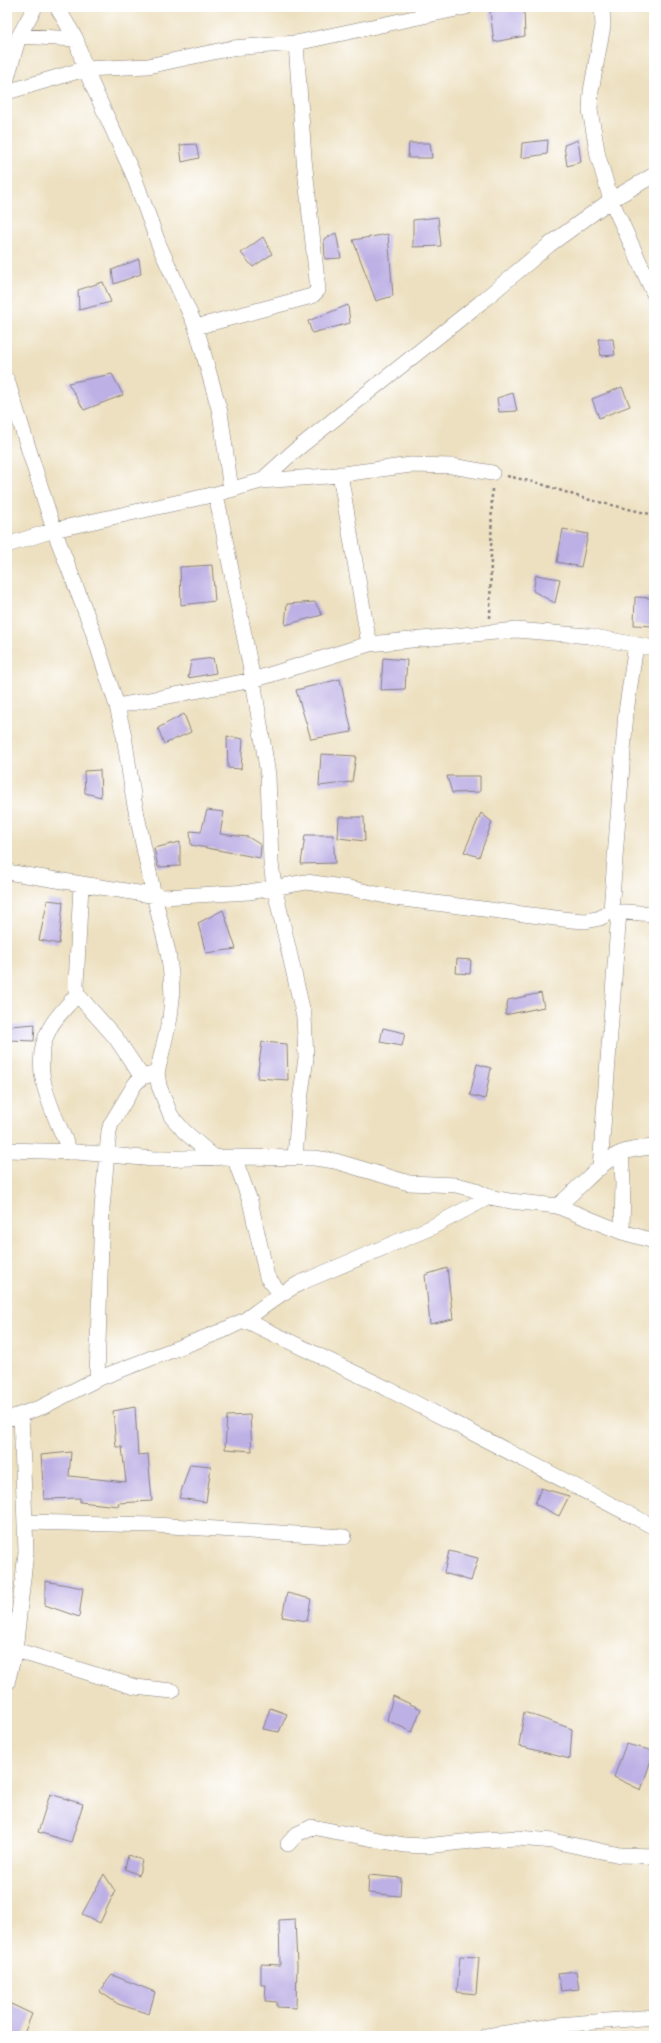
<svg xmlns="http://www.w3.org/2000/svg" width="661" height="2043" viewBox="0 0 661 2043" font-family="'Indie Flower',sans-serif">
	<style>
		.building { fill: #bdb0e5 }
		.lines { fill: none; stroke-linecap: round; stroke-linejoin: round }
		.street-casing { stroke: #88817e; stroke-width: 16 }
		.path { stroke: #88817e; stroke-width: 2.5; stroke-dasharray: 3 3; stroke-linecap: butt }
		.street { stroke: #fff; stroke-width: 15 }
	</style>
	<rect width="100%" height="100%" fill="#fff"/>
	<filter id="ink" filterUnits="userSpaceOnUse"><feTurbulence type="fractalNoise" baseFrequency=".025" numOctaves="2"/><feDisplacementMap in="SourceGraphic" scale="8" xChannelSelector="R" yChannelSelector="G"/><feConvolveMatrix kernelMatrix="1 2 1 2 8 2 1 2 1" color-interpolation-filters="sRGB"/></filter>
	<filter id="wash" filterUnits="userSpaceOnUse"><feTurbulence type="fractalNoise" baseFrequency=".012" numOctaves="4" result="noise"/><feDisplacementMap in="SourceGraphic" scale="16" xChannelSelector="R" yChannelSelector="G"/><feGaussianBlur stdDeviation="0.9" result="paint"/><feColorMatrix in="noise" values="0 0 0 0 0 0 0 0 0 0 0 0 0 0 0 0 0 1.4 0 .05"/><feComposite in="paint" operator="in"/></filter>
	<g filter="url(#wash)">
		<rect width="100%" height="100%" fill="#ede0c0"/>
		<g id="blocks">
			<path class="building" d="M524,9L525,36L494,42L490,11Z
				M548,140L547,154L521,158L522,143Z
				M578,140L581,162L567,166L564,145Z
				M409,143H430L432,158H408Z
				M196,144L199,158L182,162L180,145Z
				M438,217L441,246L413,247V220Z
				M336,233L341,258L325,259L324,239Z
				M388,234L393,296L376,301L353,240Z
				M263,237L272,254L253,267L241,253Z
				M139,259L141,274L114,284L112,270Z
				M103,282L111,302L79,310L78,290Z
				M348,305L350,323L312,333L308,321Z
				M598,339H613L615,355L601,356Z
				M112,374L123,395L84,410L68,383Z
				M622,387L630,406L599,418L592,399Z
				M513,393L517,411L499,412L497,398Z
				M563,529L588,534L581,567L557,562Z
				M212,565L215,601L181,605L180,567Z
				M536,575L560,579L555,603L533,591Z
				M635,597L654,598V626L634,625Z
				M315,602L322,615L285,625L287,604Z
				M213,658L216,673L188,678L191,661Z
				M383,658L407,660L405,689L381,690Z
				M340,679L352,732L311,739L296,690Z
				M184,714L191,732L164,744L158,728Z
				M227,736L243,739L241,769L228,768Z
				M321,754L356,756L352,782L319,786Z
				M100,770L101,797L85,793L84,771Z
				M447,776H480V792L452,793Z
				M207,810L224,812L220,834L248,837L261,845L260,858L191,845L190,831L201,832Z
				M481,813L492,822L479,857L464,852Z
				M339,817H364L365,841L338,838Z
				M305,835H333L335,863L301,864Z
				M180,842V866L158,867L154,848Z
				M48,900L63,902L59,944L39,940Z
				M223,910L236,949L206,953L198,923Z
				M457,959L471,960L470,974L456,973Z
				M541,993L544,1007L505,1015L508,1000Z
				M35,1024L34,1041L9,1040L10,1026Z
				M383,1028L405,1033L402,1046L380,1042Z
				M262,1042L287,1044L288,1080L257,1078Z
				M477,1064L491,1068L485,1099L470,1095Z
				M447,1268L453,1319L430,1324L425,1275Z
				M135,1407L138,1455L148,1454L152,1501L118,1503L119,1506L80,1502V1498L44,1499L41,1455L71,1452L69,1476L126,1482L122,1447H116L113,1411Z
				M250,1415L252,1451L225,1449L227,1416Z
				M190,1464L211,1466L206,1502L179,1498Z
				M541,1488L569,1496L559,1516L535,1504Z
				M449,1551L478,1558L471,1581L444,1573Z
				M45,1581L83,1588L79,1617L45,1605Z
				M287,1593L311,1599L307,1621L282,1617Z
				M393,1696L421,1709L412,1732L387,1720Z
				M270,1708L287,1714L279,1732L263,1729Z
				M524,1712L572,1729L570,1759L519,1746Z
				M626,1744L654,1751L641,1790L614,1777Z
				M50,1794L83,1804L71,1842L38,1832Z
				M128,1855L142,1860L139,1875L125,1869Z
				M104,1874L115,1891L100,1923L82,1914Z
				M369,1875L401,1878L400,1896L368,1893Z
				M295,1919L297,1965L296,2008L277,2007V2002L265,2001L266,1985H261V1964L280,1965L279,1920Z
				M460,1956L479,1957L476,1994L457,1992Z
				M576,1971L579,1989L561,1991L558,1973Z
				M112,1975L155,1992L149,2014L118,2004L99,1991Z
				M11,2004L32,2014L23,2036H7V2011Z"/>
		</g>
	</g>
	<g filter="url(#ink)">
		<use href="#blocks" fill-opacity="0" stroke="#88817e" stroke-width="1"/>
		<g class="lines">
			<defs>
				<path id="street" d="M57,7L76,39L85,69L148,66L232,48L296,43L466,7
					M602,7L603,26L591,91L590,110L598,156L611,200L654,294
					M19,36L76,39
					M7,78L19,36L35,7
					M7,92L85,69L133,174L159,245L196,327L220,412L231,490
					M196,327L312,296L318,290L304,159L296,43
					M7,380L54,530L91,626L117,706L124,736L134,801L154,896L168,952L171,974L172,998L170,1018L157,1073L159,1086L171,1116L185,1132L215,1158
					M340,474L369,644
					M261,481L328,476L411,465L452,466L492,473
					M216,494L253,680L268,775L271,863L274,886L304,1017L306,1058L299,1107L295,1157
					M7,545L54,530L216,494L261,481L292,453L480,303L549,245L611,200L654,175
					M117,706L253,680L369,644L516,630L589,636L654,648
					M7,872L163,897L249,892L306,882L349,888L395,898L571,920L586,921L600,918L611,911L626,712L636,645
					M81,885L76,985L77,994L116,1038L142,1077
					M611,911L654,914
					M7,1150L77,1152L154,1159L234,1157L314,1158L335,1161L409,1183L456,1185L472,1189L489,1197L510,1201L557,1206C576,1192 601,1161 621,1153C631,1149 643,1148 654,1147
					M70,1152C55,1114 27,1069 50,1028C56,1016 69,1005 77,994
					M621,1153L623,1182L622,1232
					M234,1157L250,1201L267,1277L281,1294
					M600,1168L619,912
					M557,1206L622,1232L654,1241
					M245,1320L388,1389L654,1527
					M97,1379L102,1208L109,1131L111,1124L135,1084L142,1077L157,1073
					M7,1419L42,1407L97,1379L222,1331L245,1320L281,1294L300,1283L430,1228L489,1197
					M25,1522L155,1525L344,1537
					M15,1650L135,1687L172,1691
					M7,1683L15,1650L26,1552L21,1415
					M288,1844L297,1834L312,1827L404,1845L425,1846L482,1840L518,1838L553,1841L620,1855L654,1856
					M486,2036L559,2025L654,2017"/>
			</defs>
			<use href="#street" class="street-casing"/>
			<path class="path" d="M507,476L538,483L586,499L654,515
				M490,618L492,489"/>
			<use href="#street" class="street"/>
		</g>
	</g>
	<rect width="661" height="2043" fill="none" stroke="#fff" stroke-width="24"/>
</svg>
